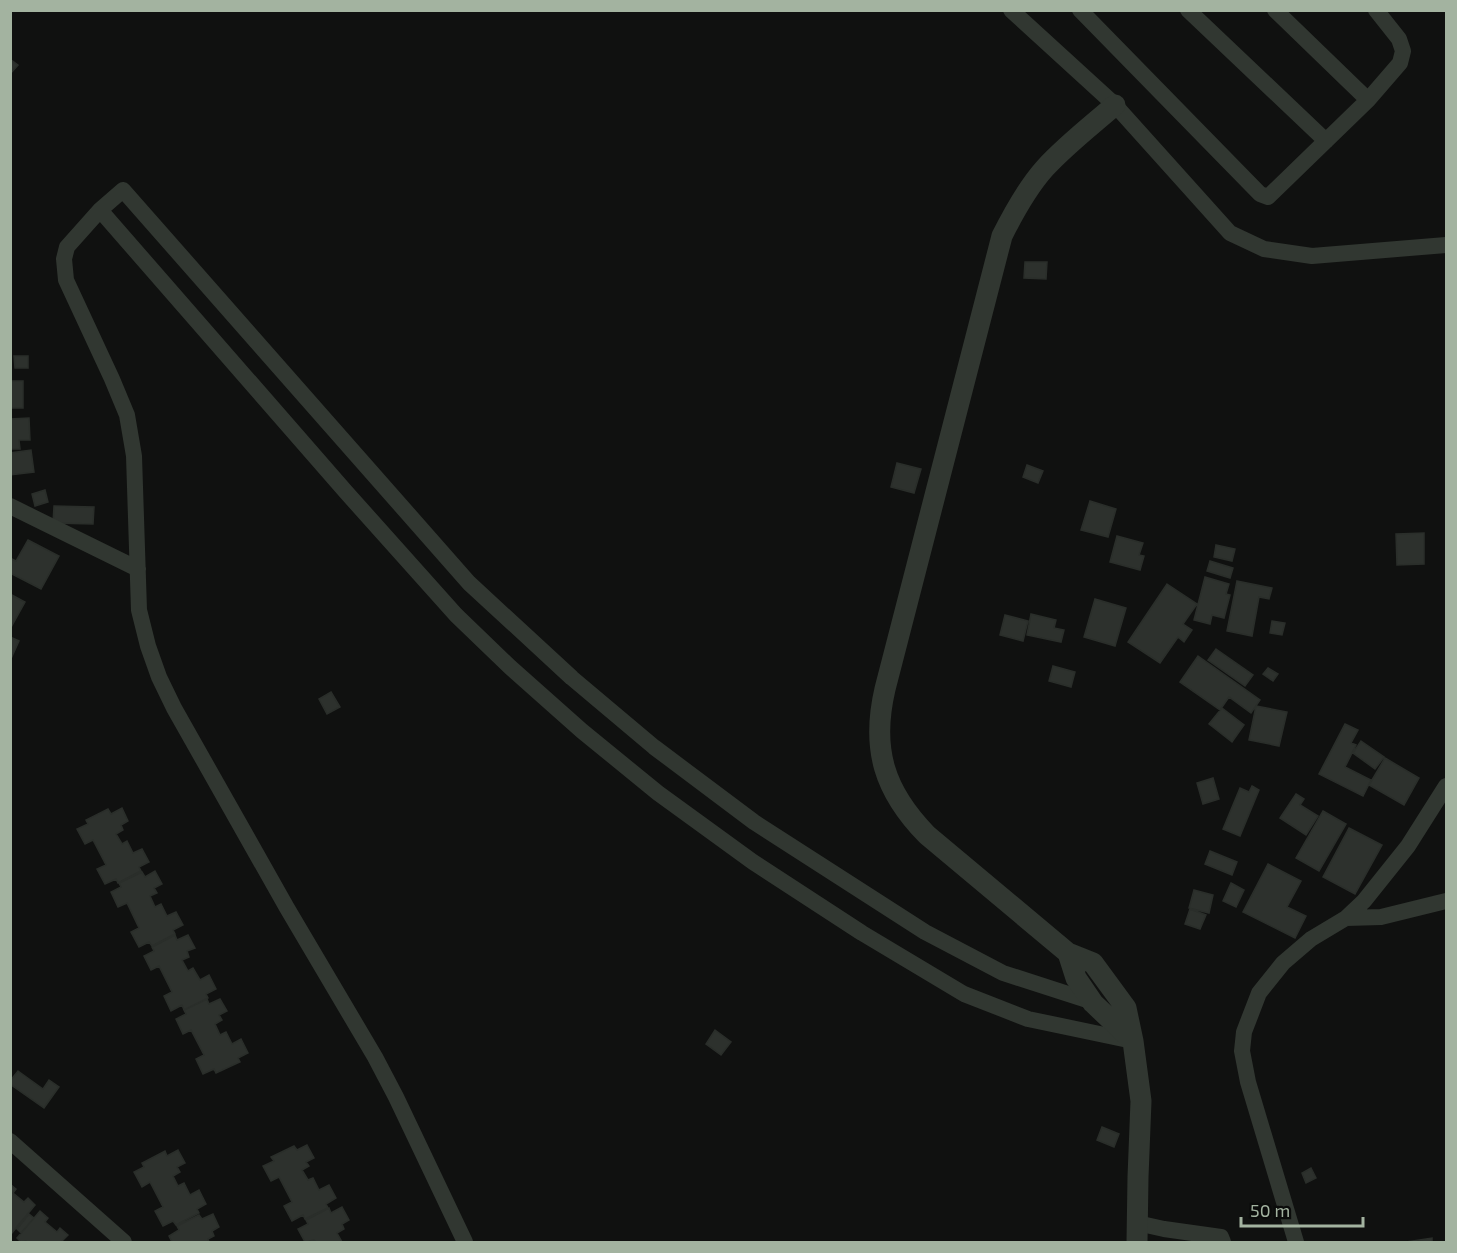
<svg xmlns="http://www.w3.org/2000/svg" width="1457" height="1253" viewBox="0 0 1457 1253" font-family="'Exo 2',sans-serif">
	<style>
		.building { fill: #2d312d; stroke: #2a2e2a; stroke-width: 1.5 }
		.lines { fill: none; stroke-linecap: round; stroke-linejoin: round }
		.minor { stroke: #313731; stroke-width: 16 }
		.tertiary { stroke: #313731; stroke-width: 21 }
	</style>
	<rect width="100%" height="100%" fill="#101110"/>
	<path class="building" d="M10,59L18,65L10,74Z
		M1025,262H1047L1046,279L1024,278Z
		M14,356H28V368H15Z
		M10,381H23V408H10Z
		M29,418L30,440H19L20,449H10V419Z
		M31,450L34,472L10,475V453Z
		M897,463L921,469L914,493L891,487Z
		M1027,465L1043,471L1038,483L1023,477Z
		M45,490L48,502L35,506L32,494Z
		M1090,501L1116,509L1108,537L1081,530Z
		M54,506L94,507L93,524L53,523Z
		M1424,533V564L1397,565L1396,534Z
		M1117,536L1143,543L1139,555L1144,556L1140,570L1110,562Z
		M28,540L59,556L41,589L10,573V562L12,559L16,561Z
		M1216,545L1235,549L1232,561L1214,557Z
		M1210,561L1233,568L1230,578L1207,571Z
		M1205,577L1229,584L1226,594L1230,595L1224,618L1212,615L1210,624L1194,620Z
		M1237,581L1272,588L1269,599L1259,597L1252,636L1227,631Z
		M1167,584L1197,604L1183,624L1192,630L1184,642L1178,637L1160,663L1128,642Z
		M10,594L25,602L10,629Z
		M1095,599L1126,608L1115,646L1084,637Z
		M1031,614L1056,620L1054,628L1064,630L1061,642L1027,635Z
		M1005,615L1028,621L1023,641L1000,635Z
		M1272,621L1285,623L1282,635L1270,633Z
		M10,637L19,641L10,661Z
		M1216,649L1253,675L1245,686L1208,660Z
		M1198,656L1260,700L1251,713L1229,697L1220,710L1180,682Z
		M1053,666L1075,672L1071,687L1049,681Z
		M1268,668L1278,674L1273,681L1263,674Z
		M331,692L340,707L327,714L319,699Z
		M1256,706L1287,712L1279,746L1249,740Z
		M1222,708L1244,725L1232,742L1209,724Z
		M1345,724L1358,730L1351,743L1356,745L1345,767L1371,780L1363,796L1319,774Z
		M1361,741L1384,757L1375,769L1353,753Z
		M1385,758L1419,778L1404,805L1369,785Z
		M1213,778L1219,799L1203,804L1197,783Z
		M1252,786L1259,790L1240,836L1223,829L1240,788L1249,792Z
		M1296,794L1304,799L1300,805L1318,816L1306,835L1280,818Z
		M122,808L128,821L121,825L123,830L116,834L122,844L127,841L133,853L142,849L149,862L139,867L141,871L118,883L116,879L105,884L97,869L106,865L93,840L85,844L77,829L88,824L86,820L108,809L111,814Z
		M1323,811L1346,824L1319,871L1296,858Z
		M1349,828L1382,845L1355,894L1323,877Z
		M1210,851L1237,862L1232,875L1205,864Z
		M1268,864L1301,881L1287,907L1306,916L1295,938L1243,912Z
		M155,871L162,884L154,888L157,893L150,896L155,907L161,904L167,916L176,912L183,925L173,930L175,934L152,946L149,942L139,947L131,932L139,928L127,903L118,907L111,892L121,887L119,883L142,872L145,877Z
		M1231,883L1244,890L1236,907L1223,901Z
		M1194,890L1213,895L1209,913L1189,908Z
		M1190,909L1206,915L1200,929L1185,924Z
		M175,935L177,940L188,935L195,948L187,951L189,957L182,960L188,971L193,968L200,980L209,975L216,989L206,994L208,998L184,1010L182,1005L171,1011L164,996L172,992L159,966L151,970L144,956L154,951L152,947Z
		M207,999L209,1004L220,999L227,1011L219,1015L222,1020L215,1024L220,1035L226,1032L232,1044L241,1039L248,1053L238,1058L240,1062L216,1073L214,1069L203,1074L196,1059L204,1055L191,1030L183,1034L176,1019L186,1014L184,1010Z
		M715,1030L731,1042L721,1055L706,1044Z
		M18,1071L43,1089L49,1080L59,1087L44,1108L10,1084V1081Z
		M1102,1127L1119,1134L1114,1147L1097,1140Z
		M307,1145L314,1158L306,1162L309,1166L302,1170L308,1180L313,1178L319,1190L329,1185L336,1198L326,1204L328,1208L305,1219L303,1215L292,1221L284,1206L292,1202L279,1177L271,1181L263,1166L274,1161L271,1157L294,1146L297,1150Z
		M178,1150L185,1163L177,1167L180,1172L173,1176L178,1186L184,1183L190,1195L199,1190L206,1204L197,1209L199,1213L176,1225L173,1221L163,1226L155,1211L163,1207L150,1182L142,1187L134,1172L144,1167L142,1163L165,1151L167,1156Z
		M1311,1168L1316,1178L1306,1183L1302,1173Z
		M10,1184L16,1189L13,1193L24,1202L28,1198L35,1205L12,1233L10,1231Z
		M342,1207L349,1220L342,1224L344,1229L337,1233L342,1242H316L314,1240L305,1242L298,1229L308,1224L306,1220L329,1208L331,1213Z
		M40,1211L48,1218L45,1222L57,1232L60,1228L68,1235L61,1242H27L26,1241L21,1242L17,1238Z
		M29,1214L34,1218L21,1233L17,1229Z
		M213,1214L219,1227L212,1231L214,1236L208,1239L209,1242H172L169,1236L179,1230L177,1226L199,1215L202,1219Z
		M1432,1238V1242H1406Z"/>
	<g class="lines">
		<path class="minor" d="M1011,10L1115,105L1230,233L1264,249L1312,256L1446,245
			M1080,10L1260,194L1268,197L1368,100L1400,63L1403,51L1399,39L1376,10
			M1188,10L1326,141
			M1275,10L1368,100
			M100,210L346,492L456,615L510,667L582,731L658,793L753,862L862,933L964,994L1028,1019L1133,1041
			M10,506L138,569
			M1346,918L1381,917L1446,901
			M10,1141L124,1242
			M1137,1223L1164,1229L1221,1237L1223,1242
			M465,1242L396,1097L375,1057L287,908L174,708L159,677L148,646L139,610L134,456L127,415L112,379L66,280L64,259L67,247L100,210L123,190L469,583L572,678L654,747L754,822L925,932L1003,973L1096,1003
			M1296,1242L1248,1082L1242,1051L1244,1032L1259,993L1283,963L1311,939L1346,918L1364,901L1408,846L1446,786"/>
		<path class="tertiary" d="M1115,105C1092,125 1066,145 1045,168C1027,188 1014,212 1002,236L885,689C871,749 884,791 927,835L1068,953L1093,963L1126,1008L1133,1041L1141,1101L1138,1177L1137,1242
			M1068,953L1076,978L1093,1003L1133,1041"/>
	</g>
	<rect width="1457" height="1253" fill="none" stroke="#a3b3a0" stroke-width="24"/>
	<path d="M1241 1217v9h122v-9" fill="none" stroke="#a3b3a0" stroke-width="3"/>
	<text x="1250" y="1217" font-size="18" fill="#a3b3a0" stroke="#0b0c0b" stroke-width="4.5" paint-order="stroke">50 m</text>
</svg>
